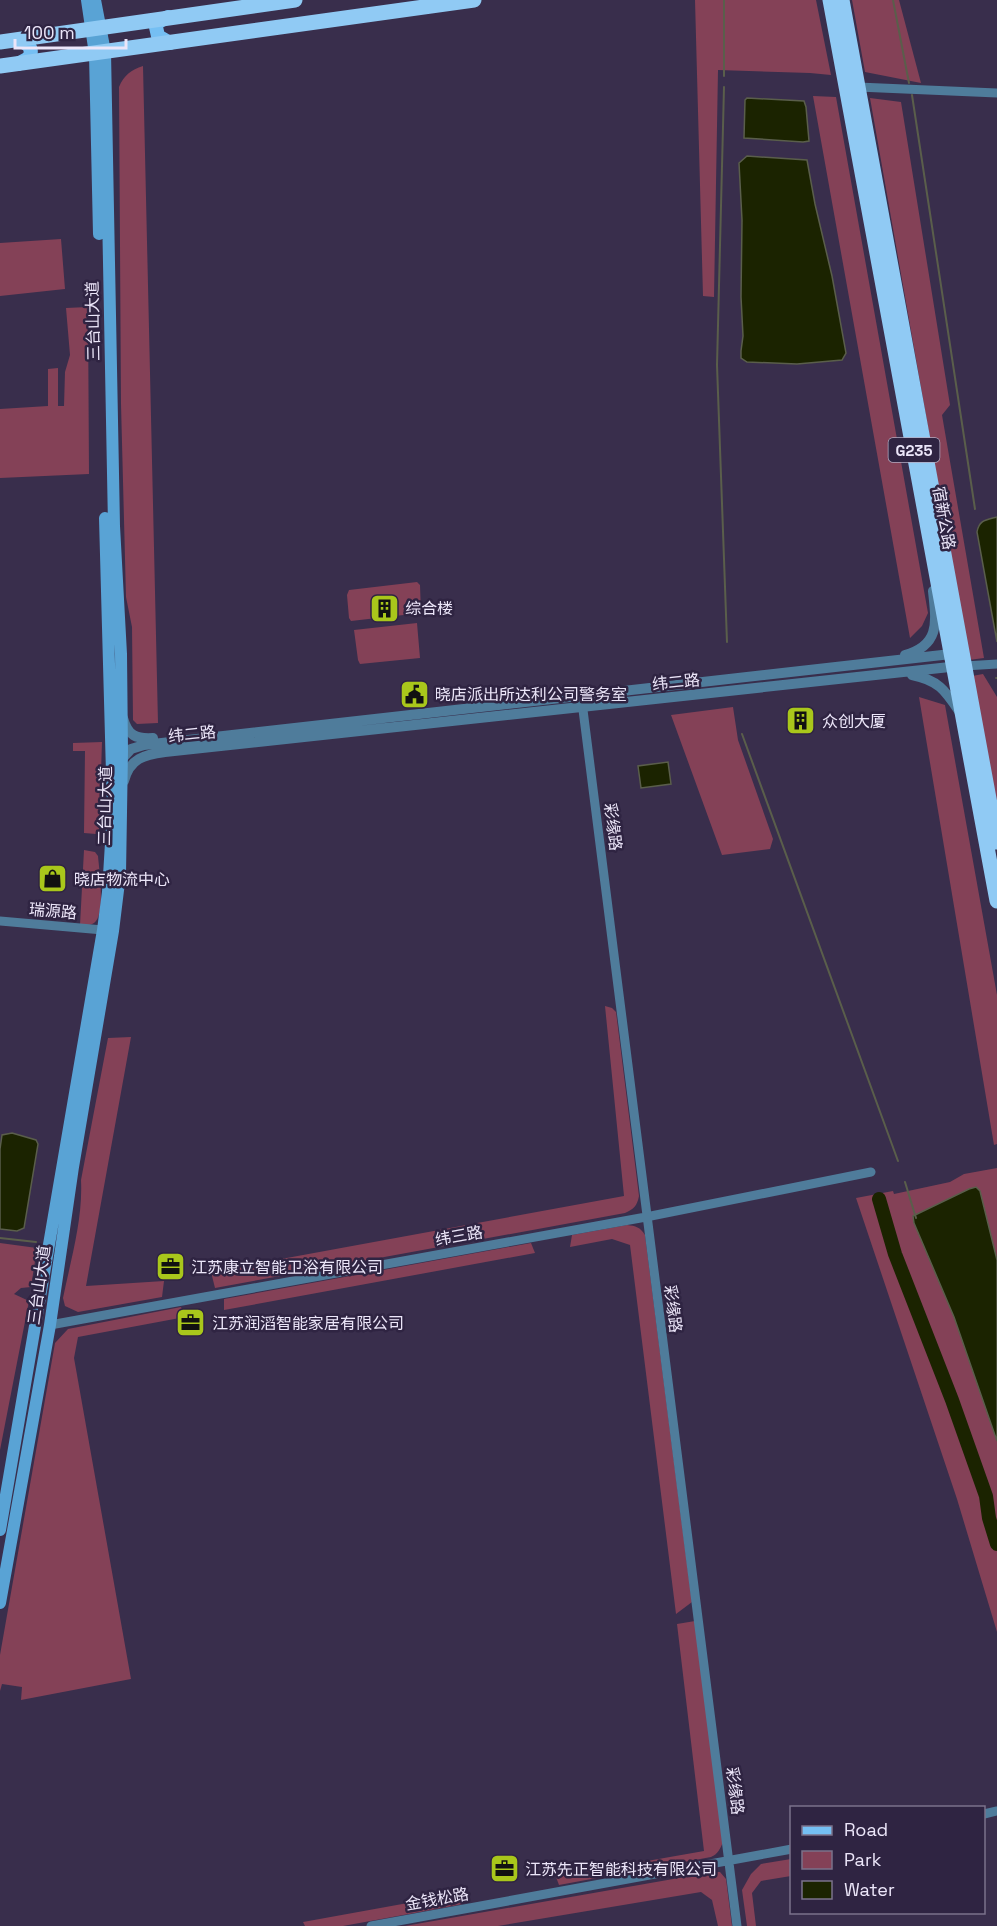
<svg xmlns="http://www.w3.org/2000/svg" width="997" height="1926" viewBox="0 0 997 1926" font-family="'Space Grotesk','Noto Sans SC',sans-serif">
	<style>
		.green { fill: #844157 }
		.water { fill: #1b2300; stroke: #5a5e4b; stroke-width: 1.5 }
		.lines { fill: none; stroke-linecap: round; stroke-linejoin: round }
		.stream { stroke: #5a5e4b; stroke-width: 2 }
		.river { stroke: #1b2300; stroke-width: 14 }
		.minor { stroke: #4f7c9b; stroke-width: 9 }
		.tertiary { stroke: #4f7c9b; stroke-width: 10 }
		.secondary { stroke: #59a3d5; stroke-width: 12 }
		.primary { stroke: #75bff3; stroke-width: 14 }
		.trunk { stroke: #90caf4; stroke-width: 15 }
		.labels { text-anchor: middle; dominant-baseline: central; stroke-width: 5; stroke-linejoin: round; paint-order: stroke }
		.shield { fill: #2f2442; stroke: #b3acc2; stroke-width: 1.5 }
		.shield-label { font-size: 15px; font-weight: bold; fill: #ece6f9 }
		.street-label { font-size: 16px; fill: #ece6f9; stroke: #2f2442 }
		.poi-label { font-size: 16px; fill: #ece6f9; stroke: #2f2442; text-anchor: start }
	</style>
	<rect width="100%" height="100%" fill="#392e4c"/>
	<path class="green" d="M695,0H816L831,75L810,73L718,70L714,297L703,296Z
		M852,0H899L921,83L865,72Z
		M143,66L158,723L137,724L133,720L132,627L126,597L121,404L119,87C124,75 131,70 143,66Z
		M813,96L836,97L928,613L922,626L910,638Z
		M870,98L901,102L950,405L942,415L984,658L969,660Z
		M61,239L65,289L0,296V243Z
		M88,307L89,474L0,478V409L48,406V369L58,368V406H64L65,372L70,355L66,308Z
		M417,582L420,585L421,613L351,621L349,618L347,595L349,590Z
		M417,623L420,658L360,664L358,660L354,630Z
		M983,674L997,697V813L972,676Z
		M919,697L945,705L997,995V1144L994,1145Z
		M733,707L738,740L773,839L770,849L722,855L671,715Z
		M102,742L99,830L96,834L84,833L85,751H73V743Z
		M84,850L95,852L98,856C99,869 106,915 94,923C90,926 85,925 80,925Z
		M605,1006L612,1008L616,1012L639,1196C637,1206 634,1209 625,1213L215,1288L211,1272L624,1196Z
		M131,1037L86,1286L164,1281L162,1297L78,1312L65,1306L63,1298C71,1259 83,1219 81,1180L108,1038Z
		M997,1168V1632L957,1499L856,1198L893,1191L894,1194L950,1182L964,1174Z
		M627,1225C636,1226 640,1227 645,1235L692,1602L676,1614L630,1245L612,1239L570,1247L572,1235Z
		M0,1243L37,1248L31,1287L21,1288L14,1294L29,1301L0,1450Z
		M531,1243L535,1253L224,1310V1299Z
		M181,1307L185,1317L78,1337L74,1358L131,1679L21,1700L22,1687L2,1684L0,1691V1655L55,1343L68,1329Z
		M695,1621L723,1842C720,1849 718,1854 711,1857L559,1885L556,1877L704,1851L677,1624Z
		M791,1859V1876L761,1881L752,1893L756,1926H747L742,1890L751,1874L761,1864Z
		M713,1872H720L726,1879L732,1926H718L712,1900L701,1892L498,1926H405Z
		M463,1893L462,1904L458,1905L343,1926H305L303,1922Z"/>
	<path class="water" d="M747,98L804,101L806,107L809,141L803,142L744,138L745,100Z
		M747,156L807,160L815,204L832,276L846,353L842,360L797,364L747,362L741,358V351L743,336L741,297L742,220L739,163Z
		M997,517V642L977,532C979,520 986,520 997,517Z
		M668,762L671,784L641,788L638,766Z
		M12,1133L36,1140L38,1144L24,1228L17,1231L0,1229V1149L2,1135Z
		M976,1187L980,1191L997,1260V1441L954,1317L914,1223L913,1216L969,1189Z"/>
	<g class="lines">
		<path class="stream" d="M724,0V76
			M893,0L909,83
			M724,87L717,365L727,642
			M912,95L975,509
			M996,678H997
			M742,734L898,1161
			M905,1182L916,1218
			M0,1238L36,1242"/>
		<path class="river" d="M879,1199L895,1254L952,1400L986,1496L989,1518L997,1544"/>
		<path class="minor" d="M858,87L997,93
			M965,666L997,664
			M582,702L737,1926
			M0,921L103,930
			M50,1325L646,1217L871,1172
			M984,1814L997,1811
			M371,1926L792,1849"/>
		<path class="tertiary" d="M905,655C941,645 936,621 933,591
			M912,675C938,680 945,690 959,711
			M123,718C128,736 136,739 153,738
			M120,761L131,749L144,745L951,654
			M124,781C130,758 144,755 165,752L959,666"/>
		<path class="secondary" d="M87,0L95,54L99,234
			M0,1530L103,930L108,892L113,810L105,518
			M0,1603L50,1325L73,1167L113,931L120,874L122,751L121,654L114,526L105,52L95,0"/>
		<path class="primary" d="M168,17L158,22L156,27L158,36L170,43
			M14,40C24,42 35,45 29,58L18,64"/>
		<path class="trunk" d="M830,0L997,901
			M842,0L997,842
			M0,42L295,0
			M0,66L474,0"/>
	</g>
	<defs>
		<symbol id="building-square" viewBox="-11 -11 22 22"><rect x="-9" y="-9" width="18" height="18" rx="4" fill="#a9c71b" stroke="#2f2442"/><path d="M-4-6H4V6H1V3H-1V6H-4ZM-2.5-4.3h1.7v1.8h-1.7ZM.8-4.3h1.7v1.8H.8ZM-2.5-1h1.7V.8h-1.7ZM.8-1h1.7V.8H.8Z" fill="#111"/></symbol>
		<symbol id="civic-square" viewBox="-11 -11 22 22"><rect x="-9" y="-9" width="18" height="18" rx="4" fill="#a9c71b" stroke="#2f2442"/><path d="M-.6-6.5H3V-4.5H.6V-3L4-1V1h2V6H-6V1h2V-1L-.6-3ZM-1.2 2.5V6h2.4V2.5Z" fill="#111"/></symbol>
		<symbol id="shop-square" viewBox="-11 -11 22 22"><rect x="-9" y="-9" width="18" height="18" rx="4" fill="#a9c71b" stroke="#2f2442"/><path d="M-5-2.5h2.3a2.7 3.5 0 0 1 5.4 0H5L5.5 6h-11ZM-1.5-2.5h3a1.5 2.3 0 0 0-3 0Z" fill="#111"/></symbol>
		<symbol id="office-square" viewBox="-11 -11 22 22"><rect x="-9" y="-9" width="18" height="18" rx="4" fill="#a9c71b" stroke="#2f2442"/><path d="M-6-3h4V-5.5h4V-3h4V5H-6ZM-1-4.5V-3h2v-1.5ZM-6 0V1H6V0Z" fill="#111"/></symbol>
	</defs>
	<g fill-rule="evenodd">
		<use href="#building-square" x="368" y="592" width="33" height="33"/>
		<use href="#civic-square" x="398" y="678" width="33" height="33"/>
		<use href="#building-square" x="784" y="704" width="33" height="33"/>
		<use href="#shop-square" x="36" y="862" width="33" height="33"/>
		<use href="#office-square" x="154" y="1250" width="33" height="33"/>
		<use href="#office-square" x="174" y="1306" width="33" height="33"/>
		<use href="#office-square" x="488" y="1852" width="33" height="33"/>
	</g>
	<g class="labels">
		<rect class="shield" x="888.5" y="438" width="51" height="24" rx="4.5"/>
		<g class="shield-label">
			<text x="914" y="450">G235</text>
		</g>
		<g class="street-label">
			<text transform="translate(93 321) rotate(-91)">三台山大道</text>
			<text transform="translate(944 518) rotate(80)">宿新公路</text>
			<text transform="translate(676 682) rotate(-6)">纬二路</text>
			<text transform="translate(192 734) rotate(-6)">纬二路</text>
			<text transform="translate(105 806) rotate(-89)">三台山大道</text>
			<text transform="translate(613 827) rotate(83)">彩缘路</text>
			<text transform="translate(53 911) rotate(5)">瑞源路</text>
			<text transform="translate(459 1236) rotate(-10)">纬三路</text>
			<text transform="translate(39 1285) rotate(-82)">三台山大道</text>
			<text transform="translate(673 1309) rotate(83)">彩缘路</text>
			<text transform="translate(735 1791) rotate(83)">彩缘路</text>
			<text transform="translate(437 1899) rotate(-10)">金钱松路</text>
		</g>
		<g class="poi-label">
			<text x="405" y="608">综合楼</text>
			<text x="435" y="694">晓店派出所达利公司警务室</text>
			<text x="822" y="721">众创大厦</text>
			<text x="74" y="879">晓店物流中心</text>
			<text x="191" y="1267">江苏康立智能卫浴有限公司</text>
			<text x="212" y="1323">江苏润滔智能家居有限公司</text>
			<text x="525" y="1869">江苏先正智能科技有限公司</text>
		</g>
	</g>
	<rect x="790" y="1806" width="195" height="108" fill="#2f2442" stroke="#7b728b" stroke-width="1.5"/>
	<rect x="802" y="1826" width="30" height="9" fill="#75bff3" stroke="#7b728b" stroke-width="1.5"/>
	<text x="844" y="1836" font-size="18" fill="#ece6f9">Road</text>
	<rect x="802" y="1851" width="30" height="18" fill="#844157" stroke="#7b728b" stroke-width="1.5"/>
	<text x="844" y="1866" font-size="18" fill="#ece6f9">Park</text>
	<rect x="802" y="1881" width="30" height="18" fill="#1b2300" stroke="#7b728b" stroke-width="1.5"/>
	<text x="844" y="1896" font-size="18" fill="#ece6f9">Water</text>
	<path d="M15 39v9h111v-9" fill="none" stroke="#ece6f9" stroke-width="3"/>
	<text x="24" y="39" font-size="18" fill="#ece6f9" stroke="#2f2442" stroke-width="4.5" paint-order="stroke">100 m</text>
</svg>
